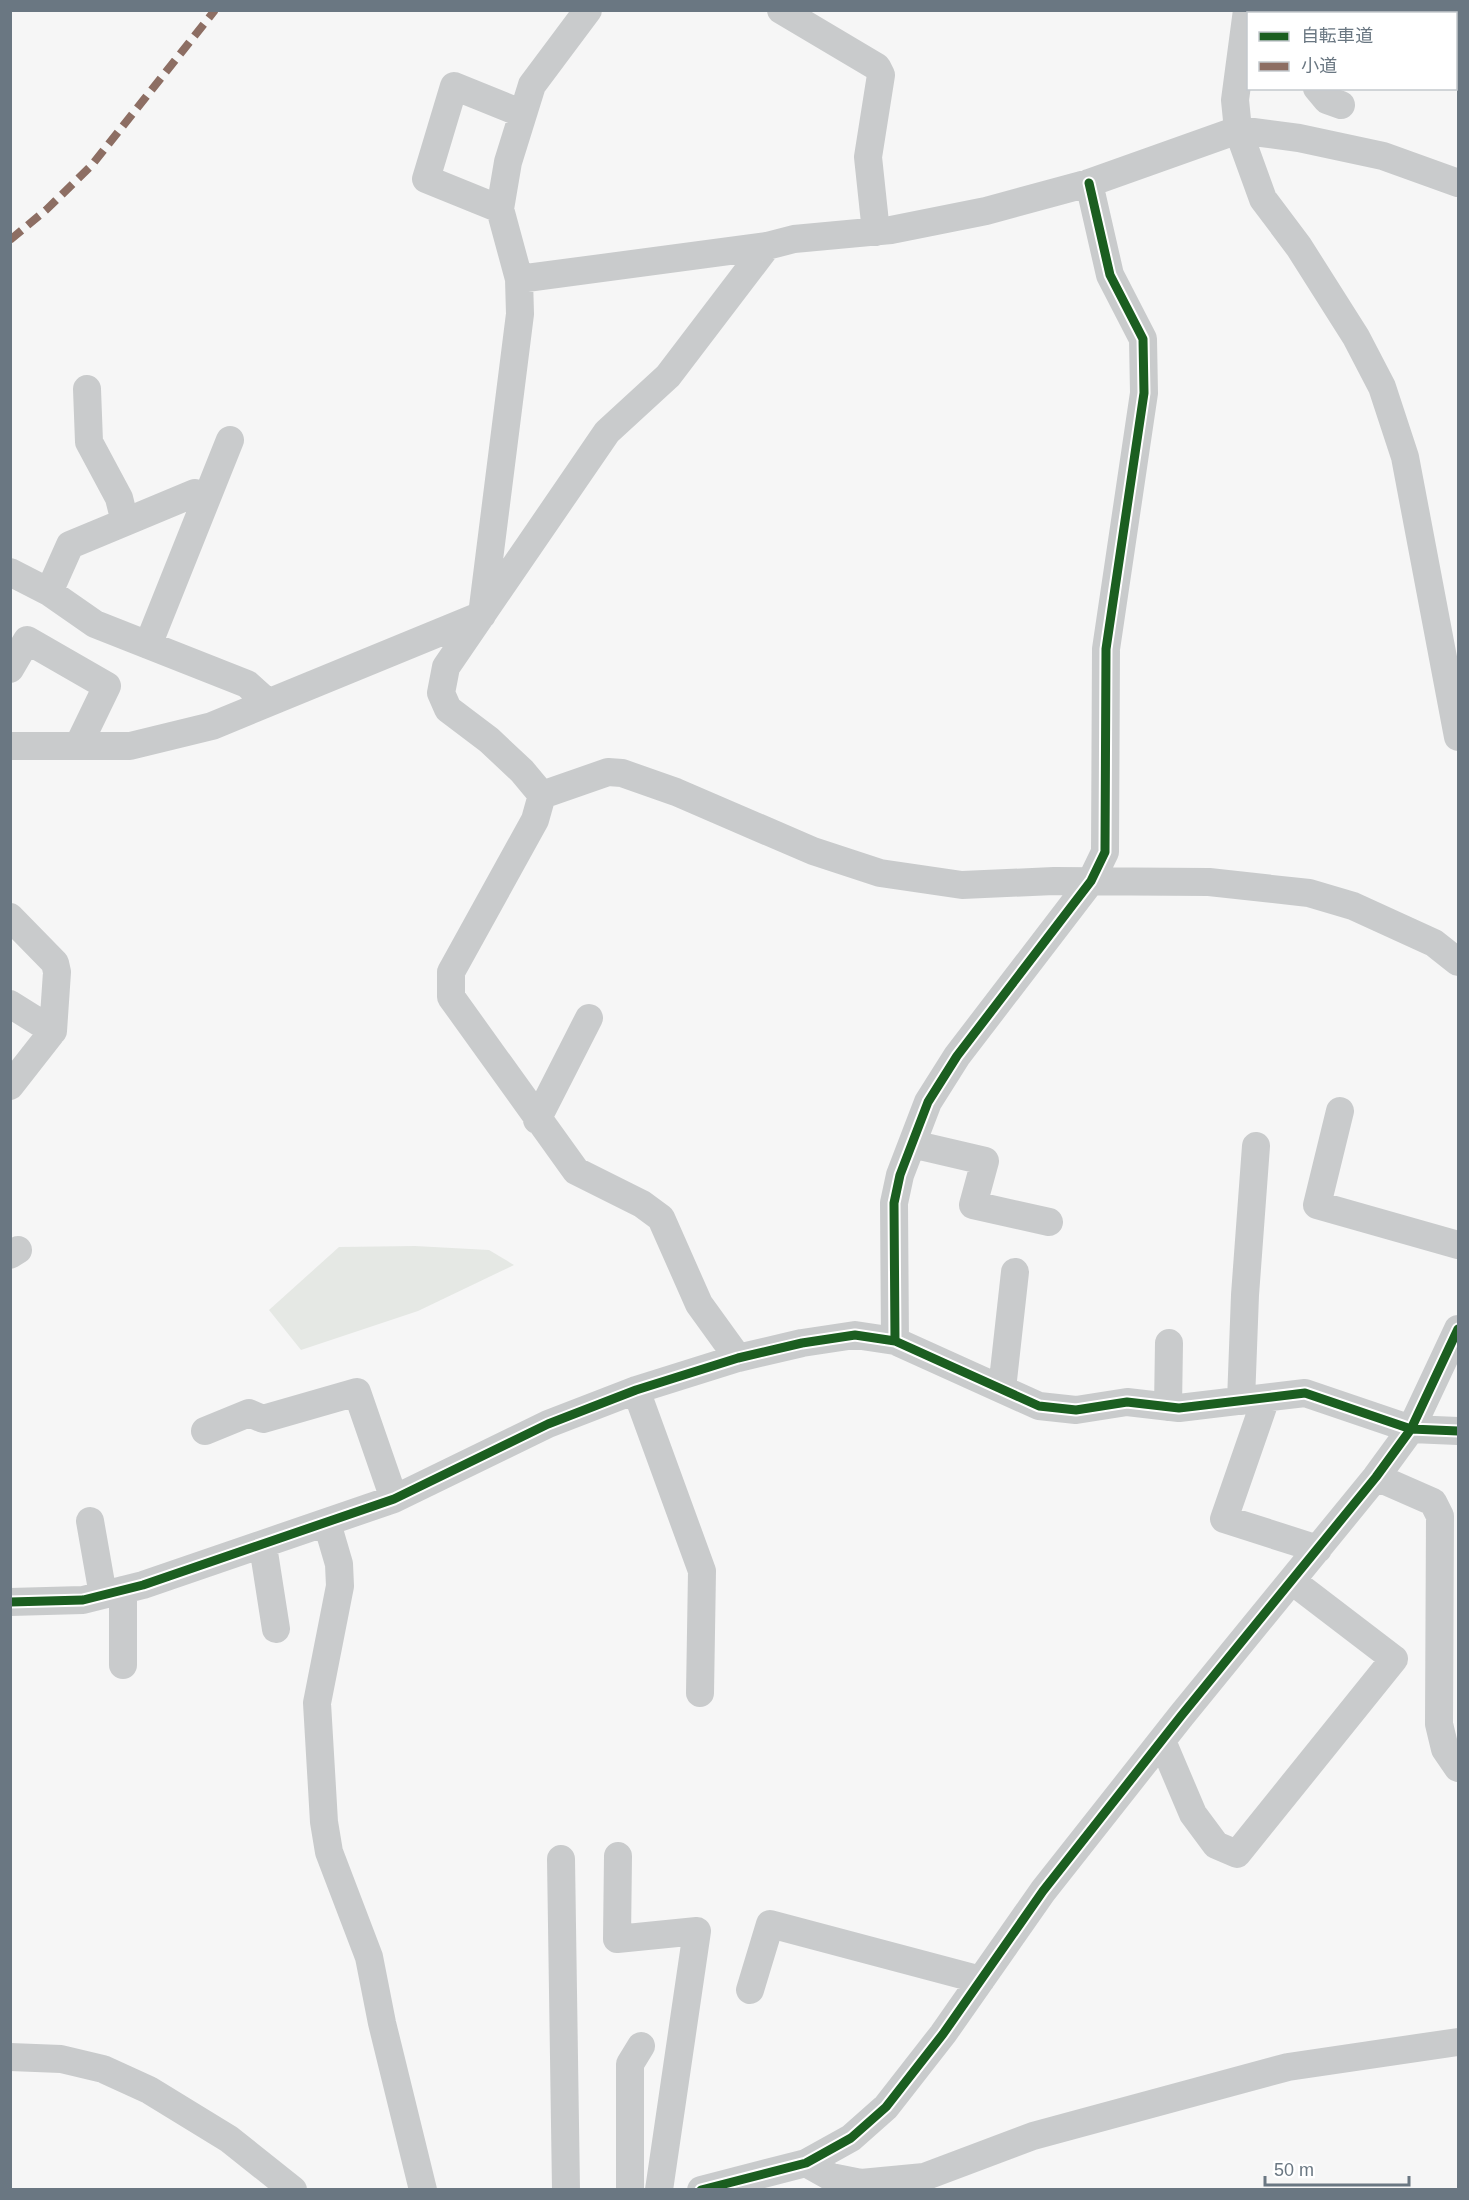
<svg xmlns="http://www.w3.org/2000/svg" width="1469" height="2200" viewBox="0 0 1469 2200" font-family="Helvetica,'Noto Sans JP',sans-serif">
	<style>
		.green { fill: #e5e8e4 }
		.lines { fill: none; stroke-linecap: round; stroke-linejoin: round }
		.minor { stroke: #c9cbcc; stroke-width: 28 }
		.quiet { stroke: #8d6e63; stroke-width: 8; stroke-dasharray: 15 8; stroke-linecap: butt }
		.cycleway-casing { stroke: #fff; stroke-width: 13 }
		.cycleway { stroke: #1b5e20; stroke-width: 9 }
	</style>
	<rect width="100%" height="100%" fill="#f6f6f6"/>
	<path class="green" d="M415,1246L489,1250L514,1265L418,1311L301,1350L269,1310L339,1247Z"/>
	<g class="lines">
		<path class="minor" d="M781,10L877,67L881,75L868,157L876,232
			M1247,10L1235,100L1238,130L1263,199L1299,247L1356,337L1382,387L1405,457L1458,737
			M1440,10L1444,14
			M1344,14L1349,10
			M1317,88L1327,100L1341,105
			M500,209L426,179L454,86L523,114
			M519,279L767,246L794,239L891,230L986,211L1089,183L1238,130L1299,138L1383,156L1458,183
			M87,389L89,442L119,498L125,522
			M10,572L49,592L95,624L247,684L267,702
			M49,592L70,545L195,493L207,497
			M483,607L520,314L519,279L500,209L508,162L532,85L588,10
			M148,645L230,440
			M10,669L27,640L107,686L78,746
			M10,746H130L212,726L482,615
			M542,795L608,772L622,773L676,792L813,851L880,873L962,885L1054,881L1209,882L1309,893L1353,906L1434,943L1458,962
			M542,795L522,771L489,740L448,709L441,693L446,667L607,432L668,376L767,246
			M542,795L535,820L451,972V997L576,1171L642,1204L661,1218L699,1304L738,1358
			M10,917L55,963L57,972L53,1031L10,1086
			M10,1004L53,1031
			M1340,1111L1317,1205L1458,1245
			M537,1120L589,1018
			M912,1144L985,1161L973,1205L1049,1222
			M10,1255L18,1250
			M895,1341L894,1203L900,1175L928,1102L957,1056L1091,881L1105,852L1106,649L1144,393L1143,339L1110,275L1089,183
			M1002,1389L1015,1272
			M636,1390L702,1571L700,1693
			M1266,1398L1224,1519L1318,1549
			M1241,1401L1245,1295L1256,1146
			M1168,1407L1169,1343
			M205,1431L249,1413L263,1419L357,1392L394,1499
			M1376,1477L1433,1502L1440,1516L1439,1724L1445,1749L1458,1768
			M90,1521L103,1595
			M327,1523L339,1564L340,1586L317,1703L324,1822L329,1852L369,1957L382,2023L423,2190
			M263,1546L276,1629
			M10,1602L83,1600L143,1585L394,1499L548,1424L636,1390L738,1358L802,1343L855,1335L895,1341L1039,1406L1076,1410L1127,1402L1179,1408L1305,1393L1411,1429L1458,1431
			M123,1665V1590
			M1162,1741L1193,1814L1216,1845L1237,1854L1394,1659L1292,1581
			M618,1856L617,1939L697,1931L659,2190
			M561,1859L566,2190
			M750,1990L770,1924L981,1980
			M10,2057L61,2059L103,2069L149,2090L229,2139L293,2190
			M806,2163L831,2177L861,2183L924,2177L1033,2136L1288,2067L1458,2042
			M630,2190V2064L641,2046
			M701,2190L806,2163L851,2138L886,2107L943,2034L1043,1891L1181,1716L1376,1477L1411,1429L1458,1329"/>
		<path class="quiet" d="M10,240L46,210L91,166L215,10"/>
		<defs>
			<path id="cycleway" d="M895,1341L894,1203L900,1175L928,1102L957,1056L1091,881L1105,852L1106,649L1144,393L1143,339L1110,275L1089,183
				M10,1602L83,1600L143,1585L394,1499L548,1424L636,1390L738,1358L802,1343L855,1335L895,1341L1039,1406L1076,1410L1127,1402L1179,1408L1305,1393L1411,1429L1458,1431
				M701,2190L806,2163L851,2138L886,2107L943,2034L1043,1891L1181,1716L1376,1477L1411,1429L1458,1329"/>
		</defs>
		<use href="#cycleway" class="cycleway-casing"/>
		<use href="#cycleway" class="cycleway"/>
	</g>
	<rect width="1469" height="2200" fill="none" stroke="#6a7782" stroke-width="24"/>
	<rect x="1247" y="12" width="210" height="78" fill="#ffffff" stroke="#c3c9cd" stroke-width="1.5"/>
	<rect x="1259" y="32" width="30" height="9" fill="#1b5e20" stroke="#c3c9cd" stroke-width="1.5"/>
	<text x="1301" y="42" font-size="18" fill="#6a7782">自転車道</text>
	<rect x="1259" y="62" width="30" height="9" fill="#8d6e63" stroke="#c3c9cd" stroke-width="1.5"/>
	<text x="1301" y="72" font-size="18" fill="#6a7782">小道</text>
	<path d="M1265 2176v9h144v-9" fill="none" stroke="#6a7782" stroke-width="3"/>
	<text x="1274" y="2176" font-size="18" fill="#6a7782" stroke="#ffffff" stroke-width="4.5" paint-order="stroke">50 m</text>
</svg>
